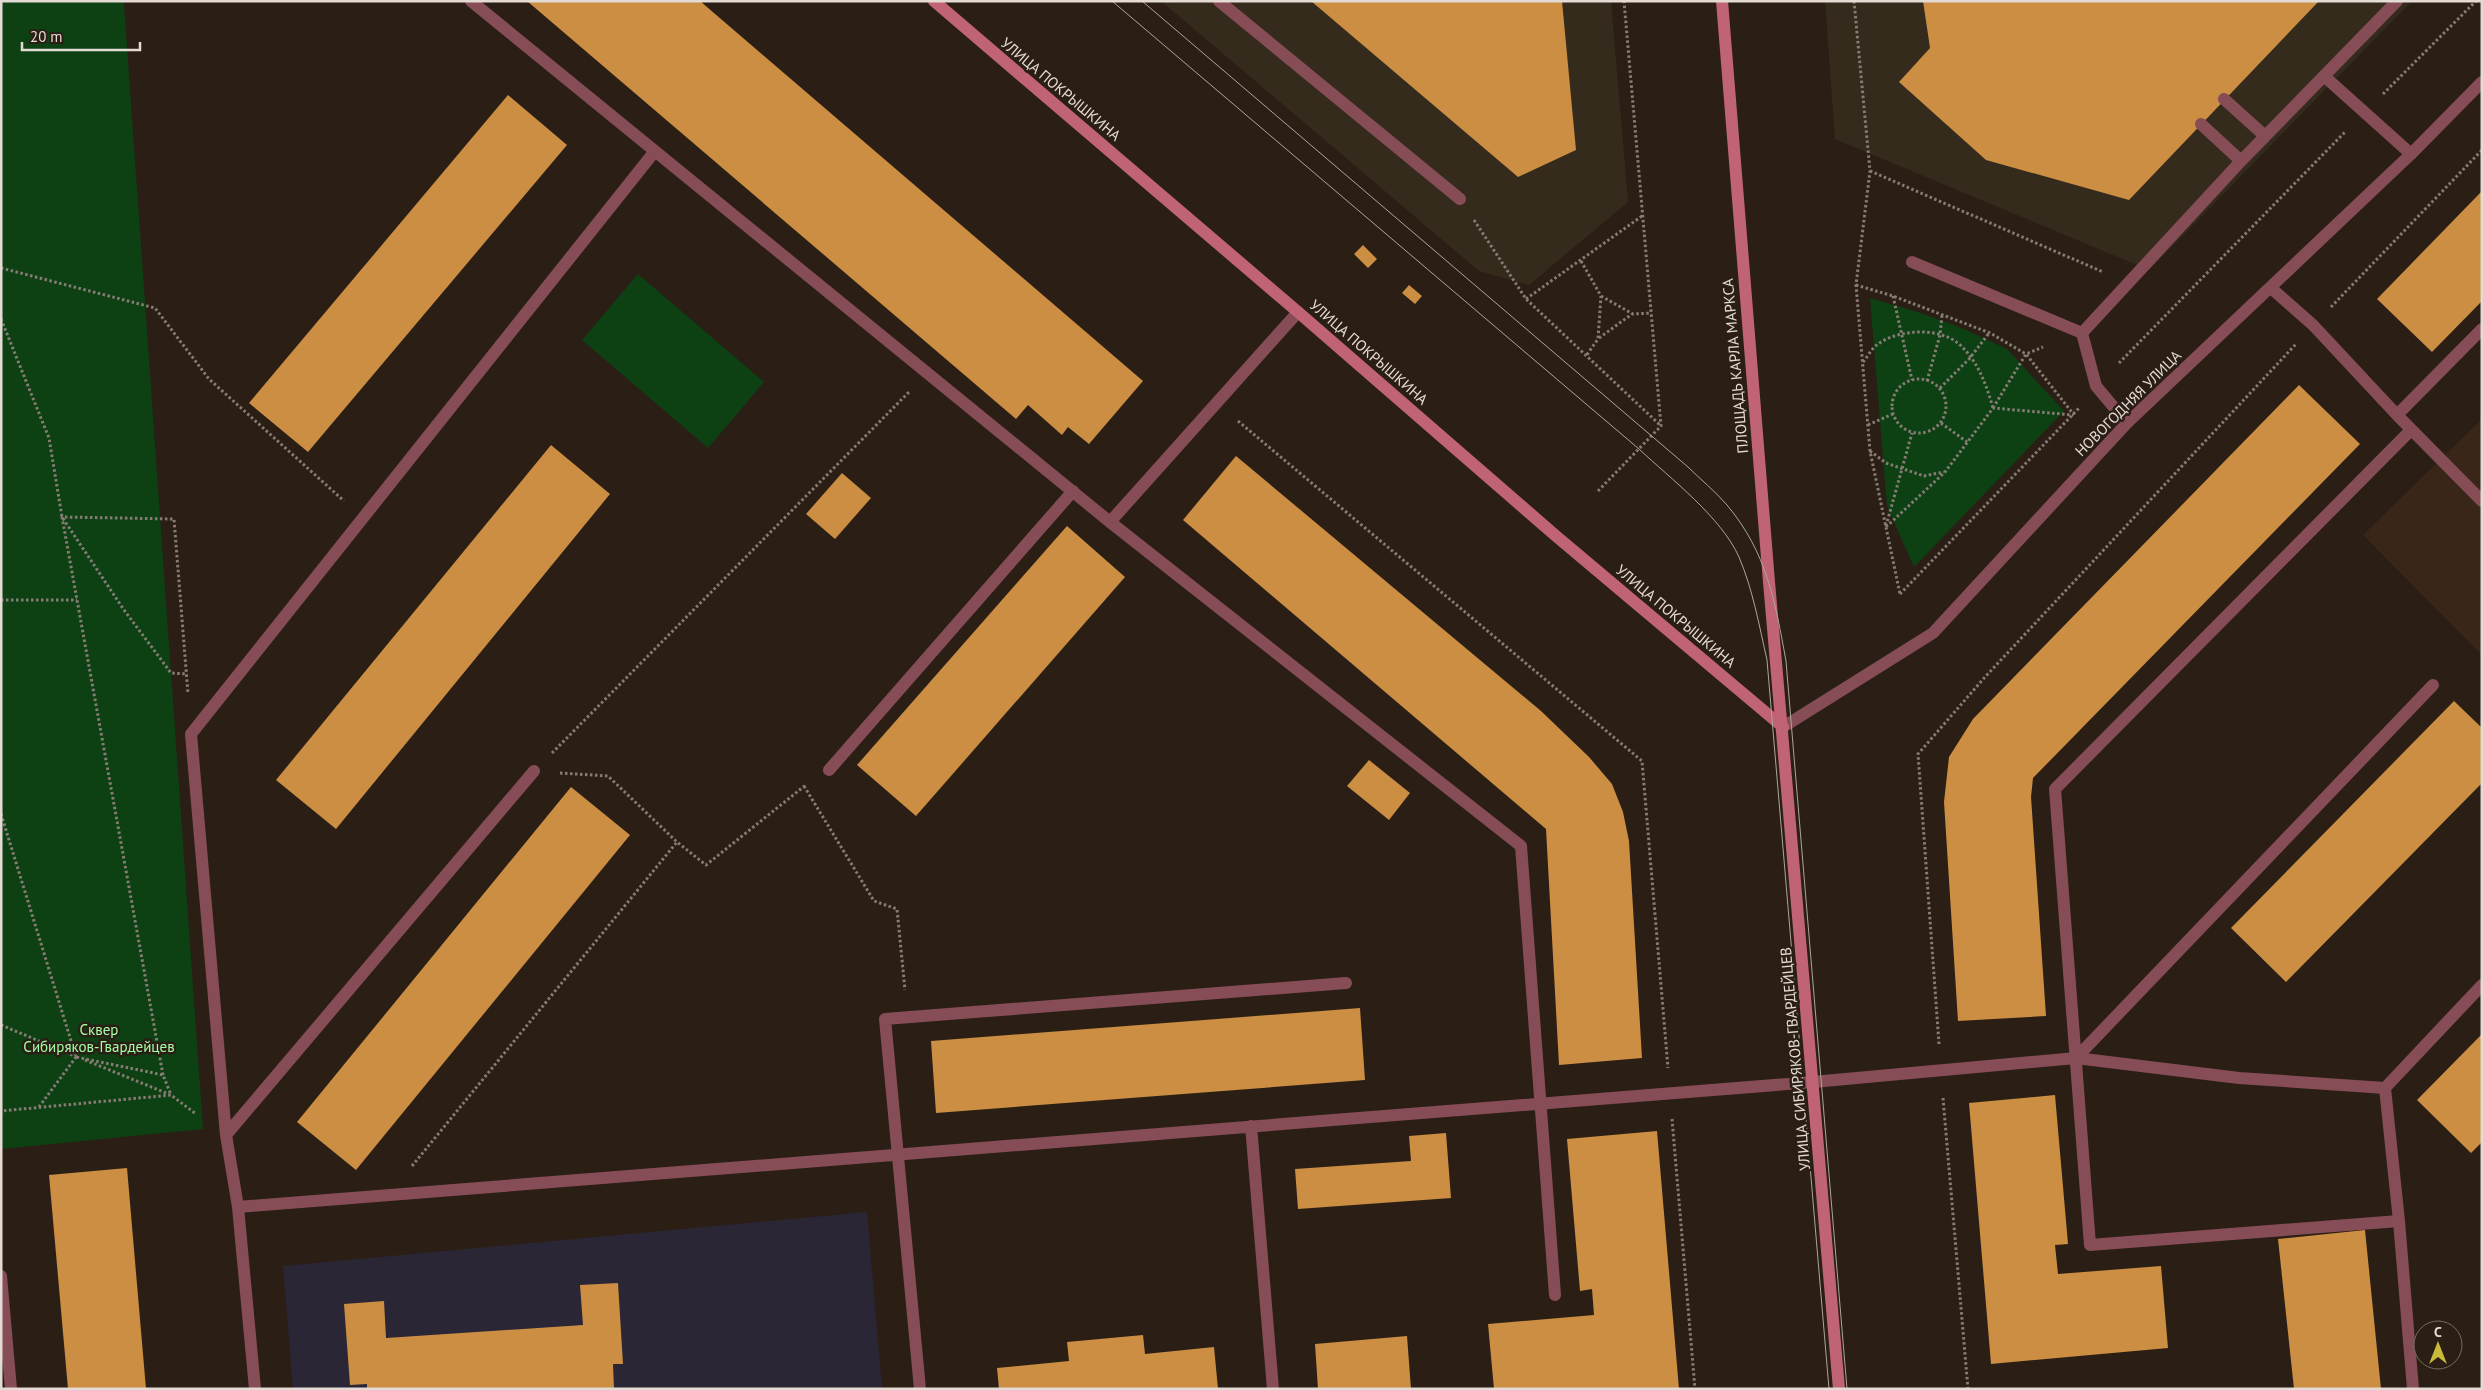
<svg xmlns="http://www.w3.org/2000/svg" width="2483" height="1390" viewBox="0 0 2483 1390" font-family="'PT Sans',sans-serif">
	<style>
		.commercial { fill: #352b1c }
		.built { fill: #392618 }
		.education { fill: #2a2636 }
		.green { fill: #0d4114 }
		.building { fill: #cb8e43 }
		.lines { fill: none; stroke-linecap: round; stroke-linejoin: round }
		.path { stroke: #877c74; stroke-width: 3; stroke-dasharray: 2.5 2.5; stroke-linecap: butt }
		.service { stroke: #874d57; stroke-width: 12 }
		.tertiary { stroke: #874d57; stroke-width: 12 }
		.secondary { stroke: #c06375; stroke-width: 12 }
		.tram { stroke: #aea49d; stroke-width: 1 }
		.labels { text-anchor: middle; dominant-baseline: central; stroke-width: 5; stroke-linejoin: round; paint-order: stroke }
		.street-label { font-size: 15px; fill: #e4dbd5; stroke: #2b1f15 }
		.park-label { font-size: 15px; fill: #a3fea6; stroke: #2b1f15 }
	</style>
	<rect width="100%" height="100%" fill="#2b1f15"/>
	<path class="commercial" d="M1161,1H1611L1628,202L1529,285L1479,271Z
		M1825,1H2412L2149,270L1835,139Z"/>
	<path class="built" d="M2482,419V655L2363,535Z"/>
	<path class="education" d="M867,1212L882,1389H293L283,1266Z"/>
	<path class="green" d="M1,1H126L124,4L203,1129L1,1149Z
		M638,274L764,382L708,448L582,340Z
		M1870,298L1921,313L1964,329L2007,349L2064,411L1914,567L1887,506Z"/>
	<path class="building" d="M527,1H700L1143,381L1089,444L1068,427L1062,435L1028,405L1016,419Z
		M1311,1H1562L1576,150L1518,177Z
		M1923,1H2319L2129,200L1986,160L1899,82L1930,48Z
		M508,95L567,145L308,452L249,403Z
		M2482,191V301L2432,352L2377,299Z
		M1363,245L1377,259L1368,268L1354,254Z
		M1409,285L1422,296L1415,304L1402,293Z
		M2299,385L2360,444L2033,778L2031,797L2046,1016L1958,1021L1944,802L1949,757L1973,719Z
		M551,445L610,494L336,829L276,780Z
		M1236,456L1541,711L1589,757L1612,784L1623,812L1629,841L1642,1058L1559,1065L1546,829L1183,520Z
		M842,473L871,498L835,539L806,514Z
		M1067,526L1125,577L916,816L857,765Z
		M2454,701L2482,728V783L2286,982L2231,928Z
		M1369,760L1410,793L1389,820L1347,786Z
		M571,787L630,835L356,1170L297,1122Z
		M1360,1008L1365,1080L936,1113L931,1041Z
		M2482,1034V1142L2471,1153L2417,1100Z
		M2055,1095L2068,1244L2055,1245L2058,1274L2161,1266L2168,1348L1991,1364L1969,1103Z
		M1657,1131L1679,1389H1494L1488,1324L1594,1315L1592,1289L1580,1291L1567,1139Z
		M1446,1133L1451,1198L1298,1209L1295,1169L1411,1161L1409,1136Z
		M127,1168L146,1389H68L49,1175Z
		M2365,1230L2381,1389H2294L2278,1239Z
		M618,1283L623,1364H613L614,1389H367V1384L350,1385L344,1304L384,1301L386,1338L583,1325L580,1285Z
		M1143,1335L1145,1354L1214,1347L1218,1389H999L997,1368L1069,1361L1067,1342Z
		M1407,1336L1411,1389H1318L1315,1344Z"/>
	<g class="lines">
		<path class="path" d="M1854,1L1870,171L1856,285L1870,451L1900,594
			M2383,94L2476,1
			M1870,171L2103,272
			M1474,220L1526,299L1660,425
			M1581,261L1601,296L1598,339L1586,356
			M1,268L155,308L209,379L344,501
			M1856,285L1893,296L1990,333L2026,354L2074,415
			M1601,296L1633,314L1651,313
			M1893,296L1912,380
			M1526,299L1642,216
			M2331,307L2482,150
			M1,319L49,438L62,517L124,610L171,673L187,674
			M1599,338L1632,314
			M1863,362C1868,356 1872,348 1878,344C1899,329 1939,327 1959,344C1978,361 1986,384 1993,408
			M2119,363L2345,132
			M1892 406a27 27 0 1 1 54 0a27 27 0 1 1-54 0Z
			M1927,381L1940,335L1942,315
			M1940,388L1970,358L1989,333
			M1993,408L2026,354L2043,347
			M1238,421L1642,761L1668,1068
			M1941,423L1967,442
			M1868,425L1893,414
			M1870,451L1886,463L1924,476L1944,472
			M1598,491L1661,426L1624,1
			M1886,526L1912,433
			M1886,527L1945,472L1993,408L2073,415
			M1900,594L2080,407
			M1,600H77
			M552,753L909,392
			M560,773L608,776L677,842L706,865L807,784
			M804,786L874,901L897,909L905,990
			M1,814L76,1057L163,1075L171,1095L1,1111
			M1,1025L77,1057
			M1939,1044L1918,754L1985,677L2296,344
			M85,1060L171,1095L196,1114
			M163,1075L62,517L174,519L188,694
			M1943,1098L1968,1389
			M39,1107L76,1057
			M1672,1119L1695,1389
			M412,1166L677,842"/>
		<path class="service" d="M471,1L1110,522L1521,846L1555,1295
			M1219,1L1460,199
			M2324,76L2411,154
			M2224,99L2265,136
			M2201,124L2241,161
			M1912,262L2082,333
			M2271,288L2313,325L2397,415L2482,501
			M2397,415L2482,329
			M2127,423L2096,386L2082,333L2241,161L2397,1
			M1110,522L1298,312
			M829,770L1073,491
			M2076,1058L2433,685
			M1251,1126L1273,1389
			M226,1135L534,771
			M238,1207L226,1135L191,734L655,151
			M2399,1221L2090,1245L2055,789L2411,430
			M1,1276L11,1389
			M255,1389L238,1207L1813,1082L2076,1058L2239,1078L2385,1088
			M920,1389L885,1019L1346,983
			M2413,1389L2399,1221L2385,1088L2482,985"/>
		<path class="tertiary" d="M1783,727L1933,633L2127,423L2411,154L2482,82"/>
		<path class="secondary" d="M934,1L1298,312L1556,536L1783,727
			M1722,1L1769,582L1839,1389"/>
		<path class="tram" d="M1112,1L1639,449C1671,479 1721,517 1739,557C1753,590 1759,625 1767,660L1829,1389
			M1142,1L1688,467C1700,479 1715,491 1727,505C1767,553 1775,601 1786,661L1847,1389"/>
	</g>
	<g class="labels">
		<g class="street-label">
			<text transform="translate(1061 89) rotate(40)">УЛИЦА ПОКРЫШКИНА</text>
			<text transform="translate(1369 352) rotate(41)">УЛИЦА ПОКРЫШКИНА</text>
			<text transform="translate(1735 366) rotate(-95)">ПЛОЩАДЬ КАРЛА МАРКСА</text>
			<text transform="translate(2128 403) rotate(-45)">НОВОГОДНЯЯ УЛИЦА</text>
			<text transform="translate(1676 616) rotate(40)">УЛИЦА ПОКРЫШКИНА</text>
			<text transform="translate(1795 1059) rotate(-95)">УЛИЦА СИБИРЯКОВ-ГВАРДЕЙЦЕВ</text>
		</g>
		<g class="park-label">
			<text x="99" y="1029">Сквер<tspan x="99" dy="17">Сибиряков-Гвардейцев</tspan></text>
		</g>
	</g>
	<rect width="2483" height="1390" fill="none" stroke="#e4dbd5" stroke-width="5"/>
	<g transform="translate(2438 1345)"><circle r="24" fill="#2b1f15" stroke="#756a62"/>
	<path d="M0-4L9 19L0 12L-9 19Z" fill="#caba3a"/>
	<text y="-8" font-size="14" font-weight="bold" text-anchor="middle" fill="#e4dbd5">С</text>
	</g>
	<path d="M22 42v8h118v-8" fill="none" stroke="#e4dbd5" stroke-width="2.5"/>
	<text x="30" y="42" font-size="15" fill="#e4dbd5" stroke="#2b1f15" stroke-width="4" paint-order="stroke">20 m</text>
</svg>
